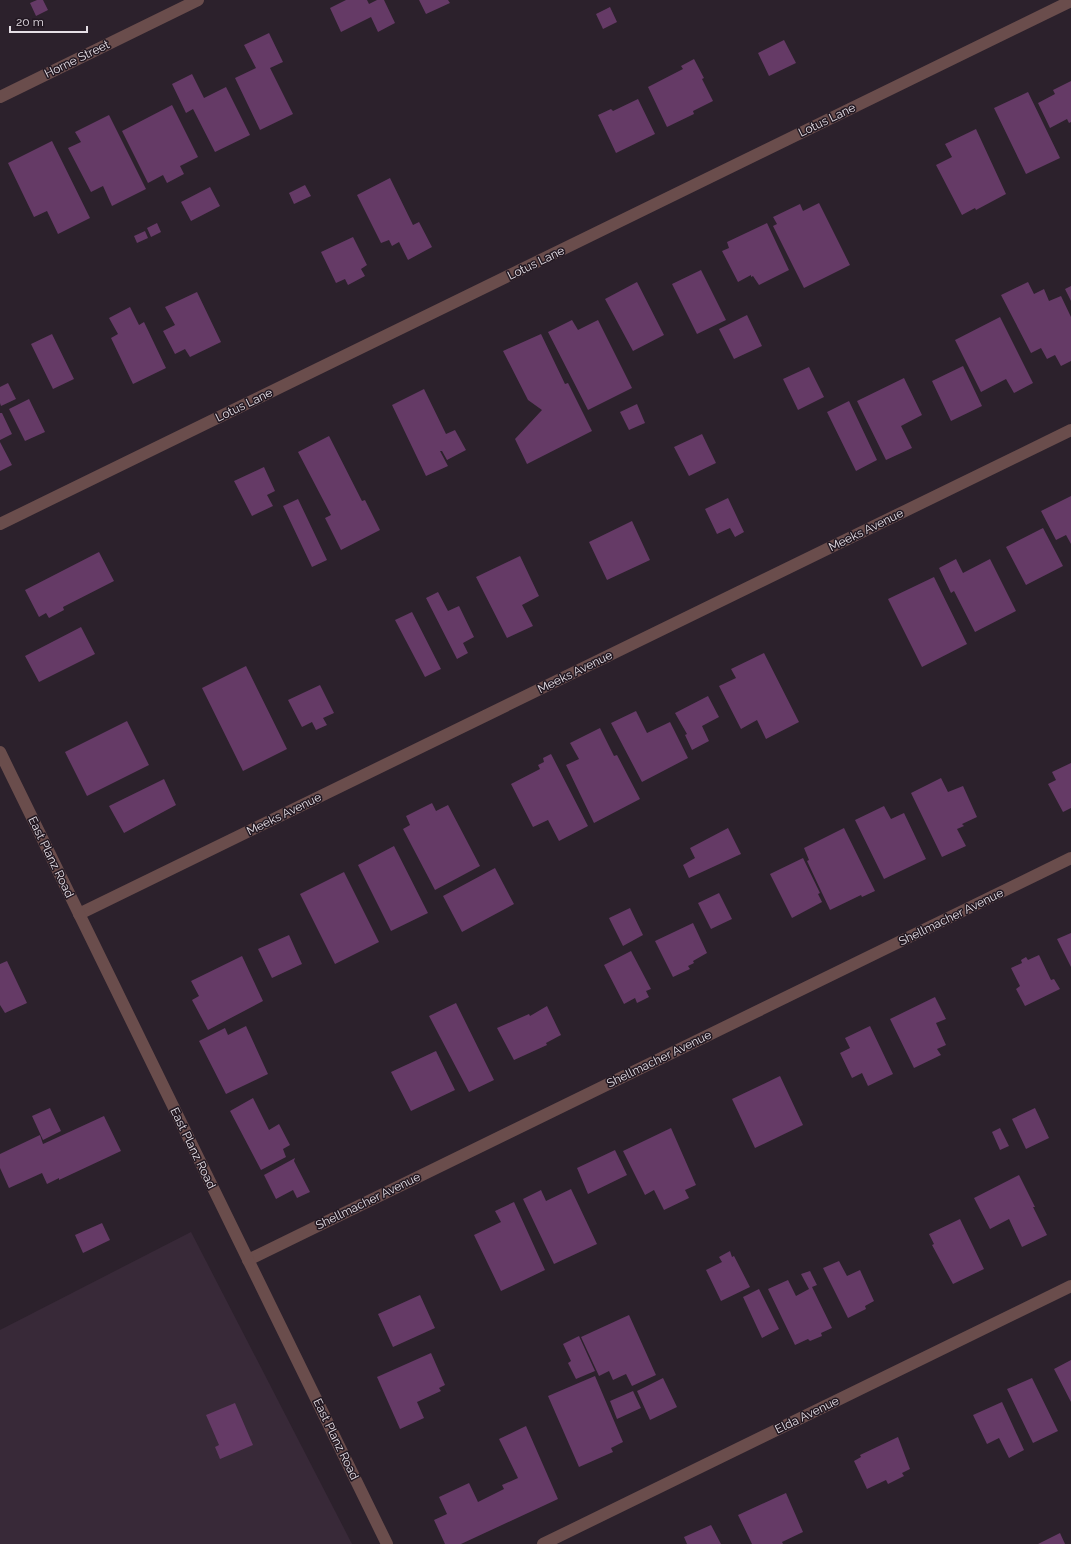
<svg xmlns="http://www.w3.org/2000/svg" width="1071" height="1544" viewBox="0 0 1071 1544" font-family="Raleway,sans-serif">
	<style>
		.built { fill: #382938 }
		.building { fill: #653a66 }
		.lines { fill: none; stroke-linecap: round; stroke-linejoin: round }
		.minor { stroke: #6a4d4c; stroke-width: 12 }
		.tertiary { stroke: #6a4d4c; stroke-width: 12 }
		.labels { text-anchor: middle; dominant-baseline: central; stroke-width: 3; stroke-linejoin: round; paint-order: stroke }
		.street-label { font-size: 12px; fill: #e6dfe6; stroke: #221822 }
	</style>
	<rect width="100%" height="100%" fill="#2c212c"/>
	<path class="built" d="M191,1232L352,1544H0V1330Z"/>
	<path class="building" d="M37,0H43L48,10L36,16L30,3Z
		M346,0H367L369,4L377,0H384L395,23L378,32L371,17L341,32L330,8Z
		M419,0H448L450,3L426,14Z
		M610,7L617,22L603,29L596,14Z
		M269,33L283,62L270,68L293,114L260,130L235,78L256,68L244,45Z
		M784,40L796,63L769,76L758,53Z
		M694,59L704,78L702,79L713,101L693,111L694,114L667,127L648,87L683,69L681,66Z
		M192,74L204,98L226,87L250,135L215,152L193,109L186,113L172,84Z
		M1071,81V122L1069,123L1067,119L1050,128L1038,103L1055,94L1053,90Z
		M1028,92L1060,158L1026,174L994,108Z
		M638,99L655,134L616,153L598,115L611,109L613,111Z
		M172,105L198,157L180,166L184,174L167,183L163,175L148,183L122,131Z
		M109,115L146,189L112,206L103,186L91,192L68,148L81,142L75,132Z
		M976,129L1006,194L976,210L975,208L962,215L936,165L952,157L945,144Z
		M52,141L90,218L58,234L47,211L34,217L8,163Z
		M390,178L413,225L419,222L432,247L408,260L399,242L392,246L389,240L381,243L357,195Z
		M305,185L311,196L294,204L289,193Z
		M210,187L220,206L191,221L181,202Z
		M819,203L850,265L804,288L773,226L777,224L773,217L800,204L803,211Z
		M157,223L161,232L151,237L147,228Z
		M767,223L789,270L759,285L753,276L751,277V275L738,282L722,251L729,248L727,242Z
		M145,231L148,238L137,243L134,236Z
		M353,237L367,265L361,269L365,276L348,285L345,279L336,283L321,252Z
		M701,270L726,320L697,334L672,284Z
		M637,282L664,335L633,351L605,299Z
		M1028,282L1034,294L1044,289L1049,301L1061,296L1071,317V361L1061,366L1055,355L1047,359L1041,348L1031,353L1001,295Z
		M1071,286V301L1065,289Z
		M197,292L221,342L190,357L185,349L175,354L163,331L175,325L165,307Z
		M130,307L139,325L144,322L166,368L133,384L111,338L118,334L109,318Z
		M747,315L762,346L734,359L719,329Z
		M1000,317L1033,383L1014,393L1006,379L981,392L955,340Z
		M572,320L578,330L598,320L632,388L588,410L548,332Z
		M52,334L74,379L53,389L31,344Z
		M541,334L565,384L568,383L592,431L527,464L515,439L542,410L528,400L503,351Z
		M963,366L982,406L951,421L932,381Z
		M809,367L824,397L798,410L783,379Z
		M904,378L922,415L901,426L912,448L886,460L857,401Z
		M8,383L16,399L1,406L0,403V387Z
		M424,389L446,434L455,430L466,450L447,460L442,451H440L448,466L426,476L392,405Z
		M29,399L45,432L25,441L9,409Z
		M849,401L877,460L856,471L827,412Z
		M637,404L645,423L629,430L620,412Z
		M0,413H2L12,434L0,440Z
		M702,434L716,463L689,476L674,447Z
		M329,436L362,501L365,500L380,530L341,550L325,518L331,515L298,452Z
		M0,442L12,465L0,471Z
		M264,467L275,491L267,495L273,506L252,516L234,481Z
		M1071,496V544L1066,535L1056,540L1041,511Z
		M728,498L744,532L735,537L730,528L717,534L705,509Z
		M298,499L327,560L312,567L283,506Z
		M632,521L650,560L607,580L589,542Z
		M1043,528L1063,566L1026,585L1006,547Z
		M99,552L114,581L63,607L64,610L49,618L46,613L39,617L25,590Z
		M520,556L539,596L522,605L533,626L507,638L476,577Z
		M956,559L963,573L990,559L1016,611L975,632L954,591L951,593L939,568Z
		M934,577L967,644L922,667L888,599Z
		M438,592L448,611L459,606L474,637L463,643L468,653L457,659L426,598Z
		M412,612L441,669L425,677L395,620Z
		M81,627L95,654L39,682L25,656Z
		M764,653L799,722L766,739L757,720L741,729L719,686L736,678L731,669Z
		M246,666L287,749L243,771L202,688Z
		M320,685L334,713L323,718L327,725L316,730L312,722L302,727L288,700Z
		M708,696L719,717L702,726L709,741L692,750L685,735L687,734L675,713Z
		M636,711L647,733L670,722L688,758L642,782L611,723Z
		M127,721L149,765L87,796L65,752Z
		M600,728L614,756L617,755L640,799L594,823L566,765L579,759L570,743Z
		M551,754L588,826L559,841L548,820L533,827L511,784L540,769L538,765L544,762L543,758Z
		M1071,763V808L1063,812L1048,784L1056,780L1052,772Z
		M941,778L948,792L963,786L977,817L962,824L964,826L957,829L966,846L942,857L911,793Z
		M164,779L176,805L124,833L109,806Z
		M432,803L436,811L448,805L480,866L435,890L403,829L410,825L406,816Z
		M884,806L891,819L904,813L926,859L884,879L855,820Z
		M728,828L741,854L689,878L683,865L695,858L690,848Z
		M844,828L875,891L862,897L861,895L830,910L807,861L809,860L804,848Z
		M394,846L428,913L391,931L358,865Z
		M803,858L820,893L818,894L822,902L792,918L770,874Z
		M495,868L514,904L462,932L443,896Z
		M344,872L379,942L335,964L300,894Z
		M719,893L732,919L711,929L698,903Z
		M630,908L643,935L623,946L609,918Z
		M693,923L707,953L693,961L694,963L688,966L690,969L673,977L655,941Z
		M1071,933V967L1057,939Z
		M289,935L302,964L272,978L258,949Z
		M631,951L651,989L646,991L649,997L637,1003L635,998L624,1004L604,965Z
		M1039,955L1051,980L1054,979L1060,989L1025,1006L1016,989L1020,986L1011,968L1022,963L1021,960L1026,957L1028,960Z
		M242,956L263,1001L208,1030L192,1000L199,996L191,981Z
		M7,961L27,1003L5,1013L0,1005V964Z
		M935,997L946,1019L936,1023L946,1045L937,1049L941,1055L914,1068L890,1019Z
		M456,1003L494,1080L469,1092L429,1016Z
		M547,1006L561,1035L546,1043L547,1045L514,1060L497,1028L529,1014L530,1016Z
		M246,1026L268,1074L226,1094L199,1041L225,1028L228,1035Z
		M870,1026L893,1074L868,1086L862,1073L852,1078L840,1053L850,1048L845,1038Z
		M436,1051L455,1090L411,1111L391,1072Z
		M780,1076L803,1125L755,1148L732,1099Z
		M253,1098L269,1130L279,1124L290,1145L283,1149L286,1157L261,1170L230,1111Z
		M50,1108L61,1131L43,1140L32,1116Z
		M1035,1108L1049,1138L1026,1149L1012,1119Z
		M104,1116L121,1151L59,1180V1178L47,1184L42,1173L9,1188L0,1168V1154L40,1135L43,1144Z
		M671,1128L696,1185L685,1190L689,1198L664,1210L654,1190L645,1195L623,1151Z
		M1000,1128L1009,1146L1000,1150L992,1132Z
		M615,1150L627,1175L588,1194L577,1168Z
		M295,1158L294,1161L310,1192L297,1198L293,1190L276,1199L264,1175Z
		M1019,1175L1035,1207H1033L1047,1235L1022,1247L1009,1219L990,1229L974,1198Z
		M571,1189L597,1244L554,1264L523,1199L541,1190L546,1201Z
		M514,1202L545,1270L501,1291L474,1235L501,1222L495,1211Z
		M960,1219L984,1269L953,1284L932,1245L934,1244L929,1234Z
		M102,1223L110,1240L83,1253L75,1235Z
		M730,1251L732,1257L734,1256L750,1287L721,1301L706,1270L722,1262L719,1257Z
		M839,1261L847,1276L860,1270L874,1301L865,1306L866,1309L848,1318L823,1268Z
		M810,1271L817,1285L812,1287L832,1328L821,1333L822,1336L810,1341L808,1339L795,1345L768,1289L788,1280L796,1296L809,1289L801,1274Z
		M759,1289L779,1329L762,1338L743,1297Z
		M420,1295L435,1328L393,1347L378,1314Z
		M629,1315L656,1375L632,1386L626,1374L613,1380L609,1371L599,1376L581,1337Z
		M579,1336L595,1371L576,1379L568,1363L571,1361L563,1344Z
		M431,1353L445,1385L439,1388L441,1391L417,1402L424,1418L400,1429L377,1377Z
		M1071,1360V1402L1054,1369Z
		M595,1376L623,1442L611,1448L613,1452L579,1467L548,1396Z
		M663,1378L677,1407L650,1420L637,1391Z
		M1032,1378L1058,1431L1033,1443L1007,1389Z
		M633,1391L641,1408L617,1419L610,1401Z
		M1002,1402L1024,1450L1009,1458L999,1438L987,1444L973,1415Z
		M235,1403L253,1445L220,1459L215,1447L219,1445L206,1415Z
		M526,1426L558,1499L461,1544H445L434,1520L447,1514L439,1497L469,1483L478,1502L504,1489L502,1485L518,1478L499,1439Z
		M898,1437L910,1469L902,1473L904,1476L888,1484L886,1480L867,1489L854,1461L861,1457L860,1455Z
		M786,1493L803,1532L782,1542L783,1544H752L738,1515Z
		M711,1525L721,1544H687L684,1537Z
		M1060,1533L1065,1544H1038Z"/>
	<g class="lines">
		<path class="minor" d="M0,97L198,0
			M0,524L1071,1
			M79,914L1071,430
			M248,1260L1071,858
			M543,1544L1071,1286"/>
		<path class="tertiary" d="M0,752L387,1544"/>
	</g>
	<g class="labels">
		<g class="street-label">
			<text transform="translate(77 59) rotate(-26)">Horne Street</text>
			<text transform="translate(827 120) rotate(-26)">Lotus Lane</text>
			<text transform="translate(536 263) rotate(-26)">Lotus Lane</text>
			<text transform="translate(244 405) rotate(-26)">Lotus Lane</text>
			<text transform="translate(866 530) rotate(-26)">Meeks Avenue</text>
			<text transform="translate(575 672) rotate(-26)">Meeks Avenue</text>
			<text transform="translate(284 814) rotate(-26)">Meeks Avenue</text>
			<text transform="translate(51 857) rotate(64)">East Planz Road</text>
			<text transform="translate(951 917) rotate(-26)">Shellmacher Avenue</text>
			<text transform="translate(659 1059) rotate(-26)">Shellmacher Avenue</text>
			<text transform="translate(193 1148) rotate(64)">East Planz Road</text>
			<text transform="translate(368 1201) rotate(-26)">Shellmacher Avenue</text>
			<text transform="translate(807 1415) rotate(-26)">Elda Avenue</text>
			<text transform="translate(336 1439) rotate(64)">East Planz Road</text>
		</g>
	</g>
	<path d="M10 26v6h77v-6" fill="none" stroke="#e6dfe6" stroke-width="2"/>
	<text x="16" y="26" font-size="12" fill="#e6dfe6" stroke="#221822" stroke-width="3" paint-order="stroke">20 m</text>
</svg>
